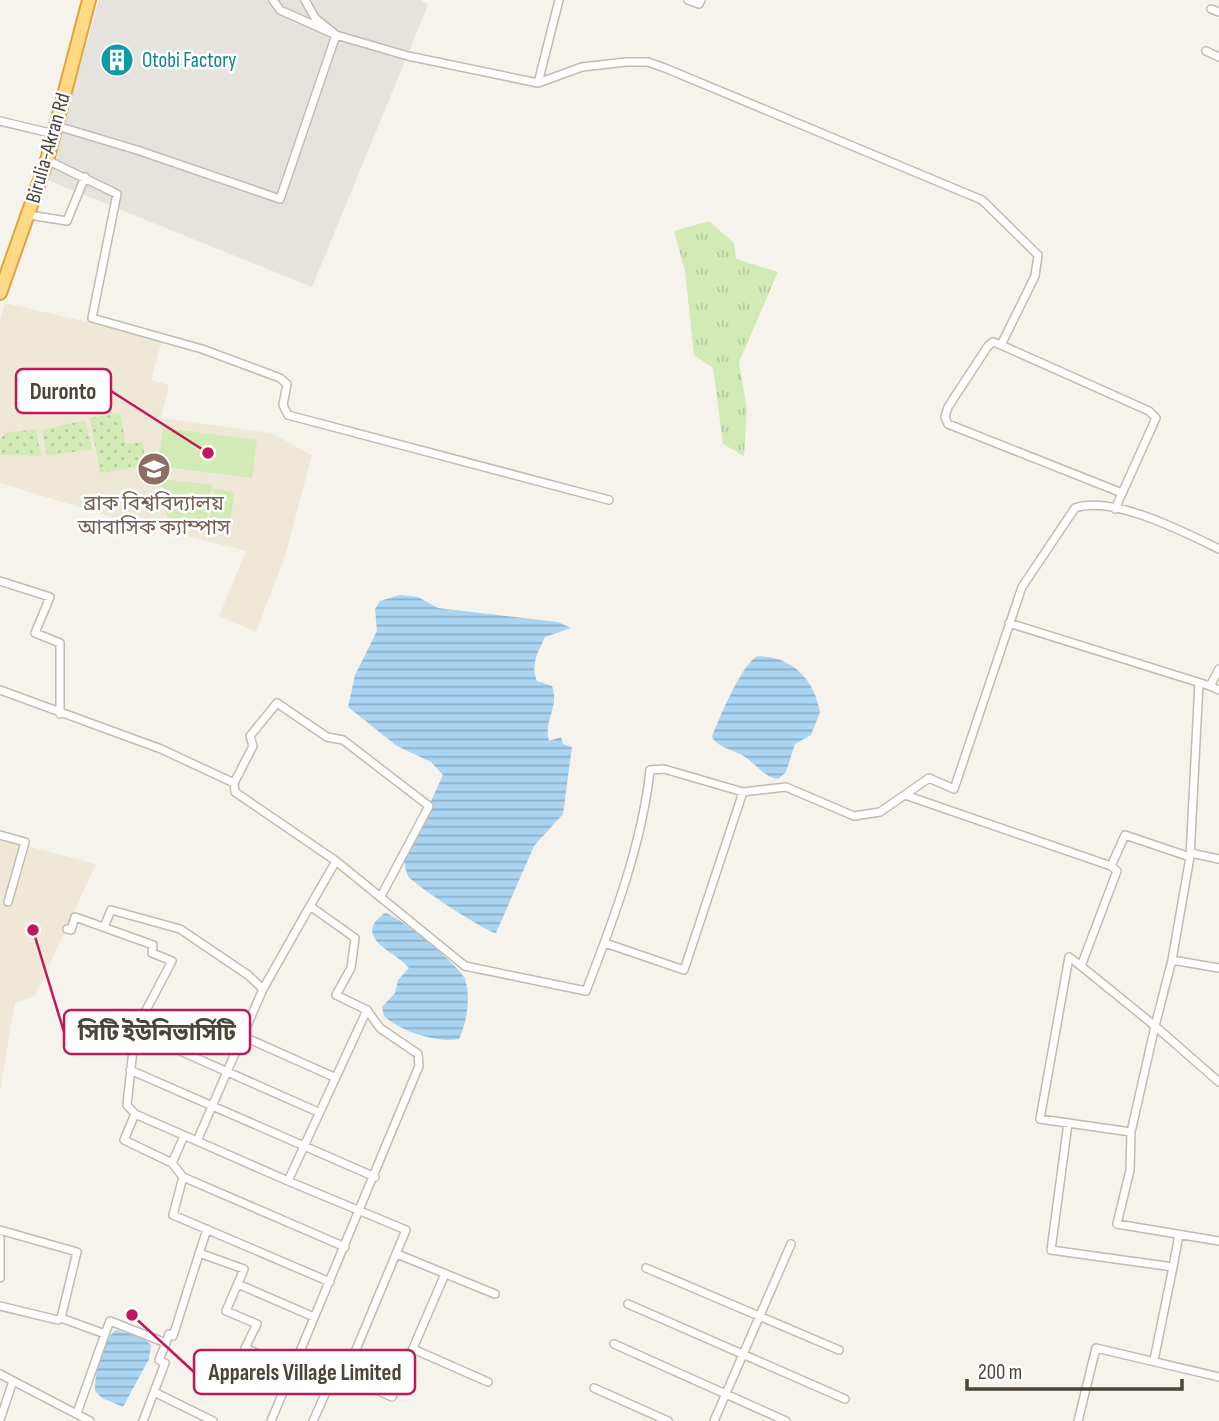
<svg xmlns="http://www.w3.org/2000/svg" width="1219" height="1421" viewBox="0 0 1219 1421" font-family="'Sofia Sans Condensed','Noto Sans Bengali',sans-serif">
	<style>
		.industrial { fill: #e6e2dd }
		.education { fill: #efe8d6 }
		.grass { fill: url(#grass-tufts) }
		.garden { fill: url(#garden-dots) }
		.pitch { fill: #d2eab5 }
		.water { fill: url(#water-rules) }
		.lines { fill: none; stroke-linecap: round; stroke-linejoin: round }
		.minor-casing { stroke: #c2bbae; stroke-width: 10 }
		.trunk-casing { stroke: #e0a43c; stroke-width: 16 }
		.minor { stroke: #fff; stroke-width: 7 }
		.trunk { stroke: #ffd985; stroke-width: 12 }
		.labels { text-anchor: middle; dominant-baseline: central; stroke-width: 5; stroke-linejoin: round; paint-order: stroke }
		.culture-label { font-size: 21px; fill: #0d838f; stroke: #fff; text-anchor: start }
		.street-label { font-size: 21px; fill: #4b4439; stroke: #fff }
		.education-label { font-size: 21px; fill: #785e54; stroke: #fff }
		.leader { fill: none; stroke: #c2185b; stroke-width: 2.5 }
		.callout-dot { fill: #c2185b; stroke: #fff; stroke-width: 2.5 }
		.callout { fill: #fff; stroke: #c2185b; stroke-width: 2.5 }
		.callout-label { font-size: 23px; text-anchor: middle; font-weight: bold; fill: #4b4439 }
	</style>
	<defs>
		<pattern id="grass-tufts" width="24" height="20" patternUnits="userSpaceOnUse" patternTransform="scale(1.75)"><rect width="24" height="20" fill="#d2eab5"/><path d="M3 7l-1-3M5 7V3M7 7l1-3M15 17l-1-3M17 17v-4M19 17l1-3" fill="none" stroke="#b6ca9c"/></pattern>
		<pattern id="garden-dots" width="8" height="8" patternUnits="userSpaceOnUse" patternTransform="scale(1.75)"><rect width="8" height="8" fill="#d2eab5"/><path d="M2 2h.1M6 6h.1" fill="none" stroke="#b6ca9c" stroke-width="1.8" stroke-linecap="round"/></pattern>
		<pattern id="water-rules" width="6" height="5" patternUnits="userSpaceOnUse" patternTransform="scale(1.75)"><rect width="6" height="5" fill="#a9d4f2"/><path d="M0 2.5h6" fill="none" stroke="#8caec5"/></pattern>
	</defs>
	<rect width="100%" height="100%" fill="#f6f3ec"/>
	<path class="industrial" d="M99,0H421L428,5L312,287L47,180Z"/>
	<path class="education" d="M5,303L162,339L151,380L169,385L161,418L271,433L312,455L285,556L256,632L219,616L246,551L115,518L0,483V320Z
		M0,839L96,864L35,996L15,1003L0,1091Z"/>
	<path class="grass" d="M709,221L734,243L736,259L778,272L739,362L747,410L744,456L723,444L713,368L694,355L685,271L674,231Z"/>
	<path class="garden" d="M120,413L126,444L142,442L147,465L100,473L90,418Z
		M85,420L92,449L47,456L42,430Z
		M36,429L41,456L1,455L0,439L6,433Z"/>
	<path class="pitch" d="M163,428L257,440L252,478L158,466Z
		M161,479L212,485L207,528L168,521Z
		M214,489L234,492L230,525L209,521Z"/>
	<path class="water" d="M400,595L418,597L438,608L558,622L571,628L545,637C538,652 530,665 537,681L552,686C560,708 543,720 549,741L561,737L563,744L572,747L563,814L534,846L496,933C488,933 414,885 408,876C406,873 405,864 404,860L443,775L431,762L397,746L348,707L355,675L377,631L375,609L380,601Z
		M758,656C793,657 814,679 820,712L811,735L795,744L786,772L778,779C764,777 756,764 745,757C734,749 719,749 712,737C718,721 743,661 758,656Z
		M385,913C398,915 461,967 465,979C471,997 467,1022 459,1039C437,1043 401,1032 384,1016L382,1007L395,993L398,980L409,968C396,951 350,938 385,913Z
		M116,1330L143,1338L151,1345L149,1359L123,1407L102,1398L95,1391C95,1374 101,1340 116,1330Z"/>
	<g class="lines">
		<defs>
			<path id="minor" d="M273,0L280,10L336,35L408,56L538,83L582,67L626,62H648L665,68L982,200L1038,255L1035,276L1001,345L1149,411L1156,418L1115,509
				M688,0L699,4L701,0
				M1211,9L1219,12
				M1206,51L1219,57
				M538,83L559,0
				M0,121L54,134
				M57,126L137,150L280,199L336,35L315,18L305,0
				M47,160L117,194L92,318L202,349L280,378L287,384L283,405L288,415L609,500
				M29,215L67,221L85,177
				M1001,345L993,342L988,346L948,407L945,417L948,424L1122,493
				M0,581L50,597L35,633L60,643V714
				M1009,623L1210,686
				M1219,669L1210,686L1219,690
				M0,690L161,749L234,783L235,792L336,861L465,966L586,991C613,921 642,845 650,770L664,769L743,792L786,787L854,816L880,812L929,778L954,789L1022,587L1075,508C1113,495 1184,532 1219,549
				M234,783L253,746L250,736L277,703L327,737L343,740L429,806L381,896
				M905,795L1111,866L1117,871L1081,966L1155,1026L1131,1132L1130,1170L1117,1224L1219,1241
				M0,835L25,842L8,902
				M1191,853L1219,859
				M1190,857L1199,683
				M1111,866L1125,835L1190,857L1172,960L1155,1026L1219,1082
				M310,906L263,989L197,1141L288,1181L367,1010L336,995L351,968L355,938L310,906L336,861
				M104,927L111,910L180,929L248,975L263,989
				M67,929L71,930L75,917L153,945L152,953L172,961L135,1031L127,1105L135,1114L197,1141
				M605,943L684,970L743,792
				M1172,960L1219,968
				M1081,966L1069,957L1040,1119L1131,1132
				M135,1031L318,1112
				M242,1036L334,1077
				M130,1070L375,1177
				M135,1114L124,1140L172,1163L183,1177
				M1068,1123L1051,1250L1173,1267L1179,1235
				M172,1163L184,1136
				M288,1181L406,1230L345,1376L300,1356
				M0,1230L77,1252L61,1318L105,1334L110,1321L166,1343L159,1360L165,1363L143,1421
				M0,1238V1278
				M199,1253L244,1269L226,1311L257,1324L245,1348L294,1370
				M397,1254L495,1294
				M646,1268L839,1350
				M330,1282L173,1215L183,1177L345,1247
				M238,1284L314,1317
				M628,1304L845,1399
				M0,1306L58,1320L61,1318
				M166,1343L169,1334L173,1336L207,1229
				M614,1344L786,1421
				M413,1349L488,1382
				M1154,1360L1173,1267
				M0,1374L90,1421
				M345,1376L392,1397L445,1274
				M594,1388L668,1421
				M154,1392L213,1421
				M77,1413L105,1334
				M0,1420L13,1381L11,1380
				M271,1421L419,1066L418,1054L380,1028L367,1010
				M313,1421L335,1372
				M714,1421L791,1244
				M1078,1421L1096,1348L1219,1377"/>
			<path id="trunk" d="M0,293L47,160L89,0"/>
		</defs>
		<use href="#minor" class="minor-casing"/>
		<use href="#trunk" class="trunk-casing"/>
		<use href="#minor" class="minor"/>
		<use href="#trunk" class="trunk"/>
	</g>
	<defs>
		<symbol id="building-disc" viewBox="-11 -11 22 22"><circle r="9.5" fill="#0f9aa8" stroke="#fff"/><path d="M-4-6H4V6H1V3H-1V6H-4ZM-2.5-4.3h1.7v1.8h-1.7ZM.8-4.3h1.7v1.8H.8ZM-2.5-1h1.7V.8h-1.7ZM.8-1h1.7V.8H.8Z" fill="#fff"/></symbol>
		<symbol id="university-disc" viewBox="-11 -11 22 22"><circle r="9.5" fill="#8d6e63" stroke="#fff"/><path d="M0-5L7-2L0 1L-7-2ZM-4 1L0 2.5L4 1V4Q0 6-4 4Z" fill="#fff"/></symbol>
	</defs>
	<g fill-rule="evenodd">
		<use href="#building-disc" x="98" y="41" width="38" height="38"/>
		<use href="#university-disc" x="135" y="450" width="38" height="38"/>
	</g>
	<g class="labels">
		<g class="culture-label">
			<text x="142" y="60">Otobi Factory</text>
		</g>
		<g class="street-label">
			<text transform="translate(48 148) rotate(-74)">Birulia-Akran Rd</text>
		</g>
		<g class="education-label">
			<text x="154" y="503">ব্রাক বিশ্ববিদ্যালয়<tspan x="154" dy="24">আবাসিক ক্যাম্পাস</tspan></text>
		</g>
	</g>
	<path class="leader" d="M208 453L111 391M33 930L64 1032M132 1315L194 1372"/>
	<g class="callout-dot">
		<circle cx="208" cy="453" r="7"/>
		<circle cx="33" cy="930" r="7"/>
		<circle cx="132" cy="1315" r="7"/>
	</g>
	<g class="callout">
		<rect x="16" y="369" width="95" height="44" rx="7"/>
		<rect x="64" y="1010" width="186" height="44" rx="7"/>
		<rect x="194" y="1350" width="221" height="44" rx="7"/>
	</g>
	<g class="callout-label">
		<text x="63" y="399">Duronto</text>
		<text x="157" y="1040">সিটি ইউনিভার্সিটি</text>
		<text x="305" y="1380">Apparels Village Limited</text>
	</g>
	<path d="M967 1379v10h215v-10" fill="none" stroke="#4b4439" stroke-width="3.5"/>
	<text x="978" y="1379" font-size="21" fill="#4b4439" stroke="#ffffff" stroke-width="5" paint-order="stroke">200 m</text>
</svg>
